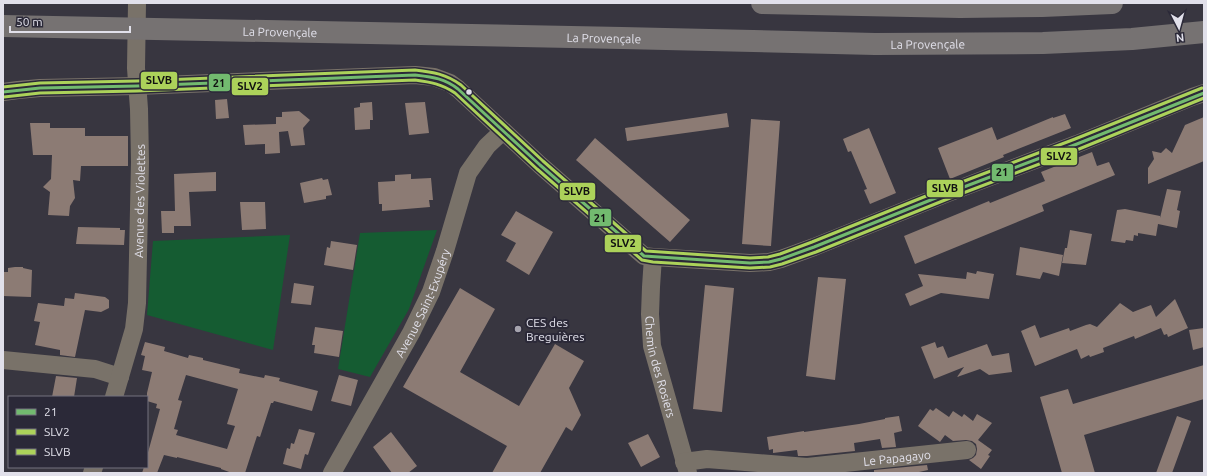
<svg xmlns="http://www.w3.org/2000/svg" width="1207" height="476" viewBox="0 0 1207 476" font-family="Ubuntu,sans-serif">
	<style>
		.green { fill: #155c32 }
		.building { fill: #8c7b74; fill-rule: evenodd }
		.lines { fill: none; stroke-linecap: round; stroke-linejoin: round }
		.minor { stroke: #797269; stroke-width: 18 }
		.highway { stroke: #767272; stroke-width: 22 }
		.bus-1-casing { stroke: #2b2938; stroke-width: 6 }
		.bus-2-casing { stroke: #2b2938; stroke-width: 6 }
		.bus-3-casing { stroke: #2b2938; stroke-width: 6 }
		.bus-1 { stroke: #72ba6f; stroke-width: 3 }
		.bus-2 { stroke: #acd25a; stroke-width: 3 }
		.bus-3 { stroke: #acd25a; stroke-width: 3 }
		.bus-dot { fill: #e1e0ea; stroke: #2b2938; stroke-width: 1.5 }
		.poi-dot { fill: #a6a4ae; stroke: #2b2938; stroke-width: 1.5 }
		.labels { text-anchor: middle; dominant-baseline: central; stroke-width: 4; stroke-linejoin: round; paint-order: stroke }
		.street-label { font-size: 12px; fill: #e1e0ea; stroke: #2b2938 }
		.poi-label { font-size: 12px; fill: #e1e0ea; stroke: #2b2938; text-anchor: start }
		.line-badge { stroke: #2b2938; stroke-width: 1.5 }
		.pale-badge-label { font-size: 11px; text-anchor: middle; font-weight: bold; fill: #111 }
	</style>
	<rect width="100%" height="100%" fill="#383640"/>
	<path class="green" d="M437,230L409,309L370,377L338,369L360,233Z
		M290,235L273,350L147,315L153,241Z"/>
	<path class="building" d="M227,99L229,118L216,119L215,100Z
		M372,102L373,120H370V129L355,130L354,108L360,107V103Z
		M425,102L429,133L409,135L405,103Z
		M299,111L310,120L303,128L305,145L291,146L288,131L279,132L280,153L265,154V144L245,145L243,125L276,124V117H282V112Z
		M727,113L729,127L627,141L625,128Z
		M1065,114L1071,128L1003,155L1004,157L950,179L938,148L992,127L997,140L1053,117V118Z
		M1204,117V161L1148,184V168L1154,159L1152,151L1161,153L1166,148L1172,153L1185,125Z
		M751,119L780,121L771,246L742,244Z
		M30,123H50V128H85V136H128V166H81L80,181L73,180L75,198L70,206L69,216L48,215L50,192L43,187L51,179L52,155H33Z
		M869,128L896,193L870,204L864,190L867,189L851,151L848,152L843,139Z
		M595,138L690,220L670,242L576,160Z
		M1092,152L1097,166L1109,162L1115,175L1042,205L1044,211L915,264L904,236L989,201L990,203L1045,181L1041,172Z
		M216,172V191L189,192L191,226H174V233H162L161,211H175L174,174Z
		M411,174V179L431,178L433,200H429L430,207L382,211V204H379L378,182L395,181V175Z
		M322,178L323,180L328,179L332,195L326,196V199L304,203L300,183Z
		M1167,189L1181,191L1177,210L1180,211L1177,228L1158,224L1156,236L1138,233V236L1134,235L1133,241L1126,240L1125,243L1111,241L1117,210L1125,209L1160,216V218Z
		M240,202H265L266,229L242,230Z
		M516,211L553,232L529,275L506,261L516,243L501,235Z
		M78,227L120,228V230H125L124,245L76,244Z
		M1070,230L1092,234L1086,265L1062,263L1065,248H1067Z
		M331,241L357,245L353,270L324,265L327,247L330,248Z
		M1020,247L1063,255L1059,276L1043,272L1040,279L1016,275Z
		M15,267H23V268L32,270L31,297L3,296V272H8V268Z
		M977,271L994,274L989,299L941,293L910,306L905,294L923,286L918,274L966,279L967,272L976,274Z
		M818,277L846,279L835,380L806,376Z
		M294,283L314,286L311,305L291,303Z
		M705,285L734,288L722,412L693,409Z
		M460,288L495,309L460,372L519,406L555,344L584,361L569,388L581,415L572,431L566,427L540,473H492L507,446L403,387Z
		M75,293L105,297L109,300V308L101,312L85,310L75,357L60,355V350L35,345L40,322L34,321L38,303L64,306L65,298L74,299Z
		M1175,299L1188,328L1168,337L1167,334L1164,335L1161,328L1135,339L1134,336L1103,348L1104,352L1090,357L1089,355L1081,359L1077,349L1035,366L1021,331L1035,325L1040,338L1069,328L1070,331L1086,325L1090,324L1097,327L1120,303L1133,312L1151,305L1156,317Z
		M315,327L343,331L339,357L314,353L315,345H312Z
		M1204,328V347L1193,350L1189,330Z
		M145,342L165,347L164,351L188,358L189,355L203,358V360L240,369L239,373L264,378L265,375L280,378L279,381L318,391L312,411L274,401L273,403H271L260,437L257,436L245,473H232L221,469V468L177,457V458L164,455L157,473H142L144,467H147V456L160,409L156,408L157,404L147,401V393L152,372L142,370L145,356L141,355ZM186,375L238,389L227,424L235,426L227,449L176,435L178,430L174,429L182,401L178,400Z
		M935,342L937,348L943,346L948,358L987,344L992,356L1009,353L1012,372L989,375L980,369L957,377L964,367L934,379L921,347Z
		M1204,365V399L1084,435L1095,473H1062L1040,397L1068,389L1073,404Z
		M339,375L358,380L351,406L331,401Z
		M56,376L77,378L74,397H52Z
		M936,408L949,417L953,411L962,417L964,414L973,421L977,414L992,423L978,440L992,450L988,455L990,456L981,469L969,460L973,458L976,455L977,449L976,444L972,441L966,440L953,441L945,435L940,442L918,426L930,409L933,411Z
		M899,416L902,431L894,433L896,447L882,448L880,439L854,443L855,451L807,456H798L797,450L773,453V449L769,450L767,437L804,431V432L859,424L885,419V418Z
		M1177,416L1191,421L1172,473H1156Z
		M299,429L315,433L308,455L305,454L301,469L283,464L287,448L290,449L291,443L294,444Z
		M391,432L417,466L408,473H392L373,447Z
		M648,434L660,457L641,467L628,443Z
		M927,465L928,470L919,472L911,473H874V470Z"/>
	<g class="lines">
		<g class="minor">
			<path d="M3,92L18,90L40,88L137,86L415,75L434,77L450,83L458,89L540,165L644,256L653,257L750,263L769,262L781,259L814,247L948,193L1077,144L1192,97L1204,93"/>
			<path id="s1" d="M653,257L651,287L650,314L652,346L688,473"/>
			<path d="M3,360L95,369L120,377"/>
			<path id="s2" d="M114,397L134,329L137,303L140,162L139,109L136,68L137,3"/>
			<path id="s3" d="M684,462L707,459L807,467L967,450"/>
			<path d="M92,473L94,467"/>
			<path id="s4" d="M332,473L411,333L431,292L445,251L468,173L487,146L503,131"/>
		</g>
		<g class="highway">
			<path d="M762,3L960,7L1042,6L1112,3"/>
			<path id="s5" d="M3,26L622,38L875,44L1043,43L1132,39L1204,32"/>
		</g>
		<defs>
			<path id="bus-1" d="M3,92L40,88L137,86L415,75C432,77 444,78 458,89L540,165L644,256L750,263L769,262L781,259L814,247L948,193L1077,144L1204,93"/>
			<path id="bus-2" d="M4,97L40,93L137,91L415,80C430,82 442,84 455,93L537,169L642,260L653,262L750,268L770,267L782,264L816,252L950,198L1079,149L1204,98"/>
			<path id="bus-3" d="M3,87L40,83L137,81L415,70C433,72 446,74 461,85L543,161L646,251L750,258L768,257L780,254L812,242L946,188L1075,139L1202,88"/>
		</defs>
		<use href="#bus-1" class="bus-1-casing"/>
		<use href="#bus-2" class="bus-2-casing"/>
		<use href="#bus-3" class="bus-3-casing"/>
		<use href="#bus-1" class="bus-1"/>
		<use href="#bus-2" class="bus-2"/>
		<use href="#bus-3" class="bus-3"/>
	</g>
	<circle class="bus-dot" cx="469" cy="92" r="3.5"/>
	<circle class="poi-dot" cx="518" cy="329" r="4"/>
	<g class="labels">
		<g class="street-label">
			<text stroke="none"><textPath href="#s5" startOffset="277">La Provençale</textPath></text>
			<text stroke="none"><textPath href="#s5" startOffset="601">La Provençale</textPath></text>
			<text stroke="none"><textPath href="#s5" startOffset="925">La Provençale</textPath></text>
			<text stroke="none"><textPath href="#s2" startOffset="199">Avenue des Violettes</textPath></text>
			<text stroke="none"><textPath href="#s4" startOffset="193">Avenue Saint-Exupéry</textPath></text>
			<text stroke="none"><textPath href="#s1" startOffset="111">Chemin des Rosiers</textPath></text>
			<text stroke="none"><textPath href="#s3" startOffset="214">Le Papagayo</textPath></text>
		</g>
		<g class="poi-label">
			<text x="526" y="322">CES des<tspan x="526" dy="14">Breguières</tspan></text>
		</g>
	</g>
	<g class="line-badge">
		<rect x="140" y="71" width="38" height="19" rx="4" fill="#acd25a"/>
		<rect x="208" y="73" width="23" height="19" rx="4" fill="#72ba6f"/>
		<rect x="231" y="77" width="38" height="19" rx="4" fill="#acd25a"/>
		<rect x="1040" y="147" width="38" height="19" rx="4" fill="#acd25a"/>
		<rect x="991" y="163" width="23" height="19" rx="4" fill="#72ba6f"/>
		<rect x="926" y="179" width="38" height="19" rx="4" fill="#acd25a"/>
		<rect x="559" y="182" width="37" height="19" rx="4" fill="#acd25a"/>
		<rect x="589" y="208" width="23" height="19" rx="4" fill="#72ba6f"/>
		<rect x="604" y="234" width="38" height="19" rx="4" fill="#acd25a"/>
	</g>
	<g class="pale-badge-label">
		<text x="159" y="84">SLVB</text>
		<text x="219" y="87">21</text>
		<text x="250" y="90">SLV2</text>
		<text x="1059" y="160">SLV2</text>
		<text x="1002" y="176">21</text>
		<text x="945" y="192">SLVB</text>
		<text x="577" y="195">SLVB</text>
		<text x="600" y="222">21</text>
		<text x="623" y="247">SLV2</text>
	</g>
	<rect width="1207" height="476" fill="none" stroke="#e1e0ea" stroke-width="8"/>
	<rect x="8" y="396" width="140" height="72" fill="#2b2938" stroke="#74727f"/>
	<rect x="16" y="409" width="20" height="6" fill="#72ba6f" stroke="#74727f"/>
	<text x="44" y="416" font-size="12" fill="#e1e0ea">21</text>
	<rect x="16" y="429" width="20" height="6" fill="#acd25a" stroke="#74727f"/>
	<text x="44" y="436" font-size="12" fill="#e1e0ea">SLV2</text>
	<rect x="16" y="449" width="20" height="6" fill="#acd25a" stroke="#74727f"/>
	<text x="44" y="456" font-size="12" fill="#e1e0ea">SLVB</text>
	<g transform="translate(1179 28) rotate(174)" stroke="#2b2938" stroke-width="3" paint-order="stroke">
	<path d="M0-3L7 15L0 10L-7 15Z" fill="#e1e0ea"/>
	<text y="-6" font-size="11" font-weight="bold" text-anchor="middle" fill="#e1e0ea">N</text>
	</g>
	<path d="M10 26v6h120v-6" fill="none" stroke="#e1e0ea" stroke-width="2"/>
	<text x="16" y="26" font-size="12" fill="#e1e0ea" stroke="#2b2938" stroke-width="3" paint-order="stroke">50 m</text>
</svg>
